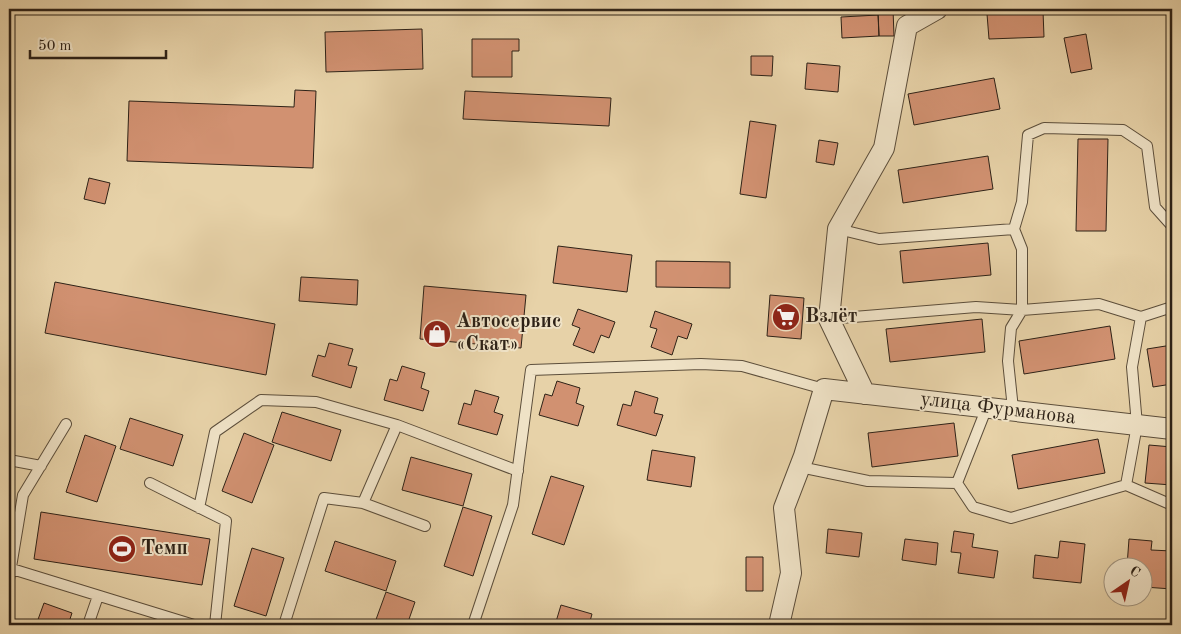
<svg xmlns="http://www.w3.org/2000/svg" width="1181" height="634" viewBox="0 0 1181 634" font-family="'Old Standard TT',serif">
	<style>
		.building { fill: #d19171; stroke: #2e2217 }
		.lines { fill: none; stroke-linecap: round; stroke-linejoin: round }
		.service-casing { stroke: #5c4e3b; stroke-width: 12 }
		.minor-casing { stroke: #5c4e3b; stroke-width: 22 }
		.service { stroke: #efe2c6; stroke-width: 10 }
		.minor { stroke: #efe2c6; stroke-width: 20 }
		.labels { text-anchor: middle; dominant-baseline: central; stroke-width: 4; stroke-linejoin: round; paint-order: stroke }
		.poi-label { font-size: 20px; font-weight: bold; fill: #2e2217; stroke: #efe2c6; text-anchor: start }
		.street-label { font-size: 20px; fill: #2e2217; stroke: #efe2c6 }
	</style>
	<rect width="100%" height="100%" fill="#e7d2a8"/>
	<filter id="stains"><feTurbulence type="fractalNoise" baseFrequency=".004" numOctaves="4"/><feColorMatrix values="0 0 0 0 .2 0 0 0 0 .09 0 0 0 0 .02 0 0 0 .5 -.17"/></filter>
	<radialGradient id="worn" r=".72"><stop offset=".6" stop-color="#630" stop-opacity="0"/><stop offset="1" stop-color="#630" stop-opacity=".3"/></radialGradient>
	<path class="building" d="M878,9H893L894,36H879Z
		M1125,9H1154L1126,13Z
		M1043,11L1044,37L989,39L987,14Z
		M878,15L879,36L842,38L841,17Z
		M422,29L423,69L326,72L325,32Z
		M1086,34L1092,69L1071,73L1064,38Z
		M472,39H519V51H512V77H472Z
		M751,56H773L772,76L751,75Z
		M807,63L840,66L838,92L805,89Z
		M994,78L1000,109L914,125L908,94Z
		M295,90L316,91L313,168L127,161L129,101L294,107Z
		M465,91L611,98L609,126L463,119Z
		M750,121L776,125L766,198L740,194Z
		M1078,139H1108L1106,231H1076Z
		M819,140L838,143L834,165L816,162Z
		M988,156L993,189L903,203L898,170Z
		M89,178L110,183L105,204L84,199Z
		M988,243L991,275L903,283L900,251Z
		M558,246L632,255L627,292L553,283Z
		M656,261L730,262V288L656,287Z
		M301,277L358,280L357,305L299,301Z
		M55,282L275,324L266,375L45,333Z
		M424,286L526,295L521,348L420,339Z
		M770,295L804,298L801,339L767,336Z
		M578,309L615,322L609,338L601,335L594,353L573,345L580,328L572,325Z
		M655,311L692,324L687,339L678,336L672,355L651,347L657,329L650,327Z
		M982,319L985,352L890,362L886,329Z
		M1110,326L1115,359L1024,374L1019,341Z
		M329,343L353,349L348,365L357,367L351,388L312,376L318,355L325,357Z
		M1172,345V384L1153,387L1147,349Z
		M402,366L425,373L421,388L429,391L423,411L384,400L390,379L397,381Z
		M557,381L580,388L576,403L584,406L578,426L539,415L545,394L552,396Z
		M475,390L499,397L494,412L503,415L497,435L458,424L464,403L471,405Z
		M635,391L658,398L654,413L663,415L656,436L617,425L623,404L631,406Z
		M282,412L341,430L331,461L272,442Z
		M130,418L183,435L173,466L120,449Z
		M954,423L958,456L872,467L868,433Z
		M244,433L274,445L252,503L222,491Z
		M85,435L116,446L97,502L66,492Z
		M1098,439L1105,473L1018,489L1012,455Z
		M1149,445L1172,447V485L1145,483Z
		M652,450L695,457L691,487L647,480Z
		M411,457L472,474L463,506L402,490Z
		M551,476L584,486L564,545L532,534Z
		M463,507L492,516L473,576L444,566Z
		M41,512L210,539L202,585L34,559Z
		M828,529L862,533L859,557L826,553Z
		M954,531L974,534L972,547L998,551L994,578L958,573L961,553L951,552Z
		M905,539L938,543L936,565L902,560Z
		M1129,539L1152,541L1151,550L1172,551V589L1144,587V566H1127Z
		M335,541L396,561L386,591L325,571Z
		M1060,541L1085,544L1081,583L1033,578L1035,555L1058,558Z
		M252,548L284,558L266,616L234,606Z
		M746,557H763V591H746Z
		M386,592L415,602L407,625H374Z
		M44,603L72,613L68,625H36Z
		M561,605L592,614L589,625H555Z"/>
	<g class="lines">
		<defs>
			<path id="service" d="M838,229L879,239L1014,229L1022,249V310L1011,328L1008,361L1013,409
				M1014,229L1022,202L1028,135L1044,128L1123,130L1147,146L1155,207L1172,226
				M829,319L976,307L1022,310L1099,304L1141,317L1172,307
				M9,460L41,466
				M800,467L868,481L957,483L987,407
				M150,483L226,521L215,625
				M957,483L973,507L1011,518L1126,485L1137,425L1132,367L1141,317
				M1126,485L1172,505
				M363,503L425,526
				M199,508L215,432L261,400L316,402L397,425
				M12,569L194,625
				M9,579L23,495L66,424
				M88,625L98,596
				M284,625L324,498L363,503L397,425L518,471
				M473,625L513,505L531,370L701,364L742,366L824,389"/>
			<path id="minor" d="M865,394L829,319L838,229L884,148L907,26L937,9
				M779,625L791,573L784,508L804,456L824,389L1172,429"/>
		</defs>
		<use href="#service" class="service-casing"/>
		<use href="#minor" class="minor-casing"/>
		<use href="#service" class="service"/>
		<use href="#minor" class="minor"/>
	</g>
	<defs>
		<symbol id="supermarket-disc" viewBox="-11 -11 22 22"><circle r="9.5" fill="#8f2418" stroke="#efe2c6"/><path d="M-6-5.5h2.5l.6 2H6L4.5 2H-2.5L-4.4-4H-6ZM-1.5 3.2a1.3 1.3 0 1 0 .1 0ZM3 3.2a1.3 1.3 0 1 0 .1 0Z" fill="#fff"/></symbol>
		<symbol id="shop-disc" viewBox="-11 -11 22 22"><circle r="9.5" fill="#8f2418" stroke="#efe2c6"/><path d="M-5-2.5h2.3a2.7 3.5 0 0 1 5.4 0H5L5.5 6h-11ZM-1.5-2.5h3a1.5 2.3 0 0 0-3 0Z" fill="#fff"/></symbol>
		<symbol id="stadium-disc" viewBox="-11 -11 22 22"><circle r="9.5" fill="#8f2418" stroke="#efe2c6"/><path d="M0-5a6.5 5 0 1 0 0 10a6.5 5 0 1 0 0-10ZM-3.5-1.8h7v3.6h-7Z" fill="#fff"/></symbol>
	</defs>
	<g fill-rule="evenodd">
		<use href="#supermarket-disc" x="770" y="301" width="32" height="32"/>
		<use href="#shop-disc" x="421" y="318" width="32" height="32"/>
		<use href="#stadium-disc" x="106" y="533" width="32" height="32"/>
	</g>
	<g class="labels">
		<g class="poi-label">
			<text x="805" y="317">Взлёт</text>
			<text x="456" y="322">Автосервис<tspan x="456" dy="23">«Скат»</tspan></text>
			<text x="141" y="549">Темп</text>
		</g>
		<g class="street-label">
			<text transform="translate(998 409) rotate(7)">улица Фурманова</text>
		</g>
	</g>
	<rect width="1181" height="634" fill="none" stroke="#e7d2a8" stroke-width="30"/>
	<rect x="10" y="10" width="1161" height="614" fill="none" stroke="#2e2217" stroke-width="2.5"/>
	<rect x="15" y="15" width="1151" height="604" fill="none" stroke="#2e2217"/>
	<g transform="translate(1128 582) rotate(34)"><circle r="24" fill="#efe2c6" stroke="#a29580"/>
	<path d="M0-4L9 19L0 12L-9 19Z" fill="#8f2418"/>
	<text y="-8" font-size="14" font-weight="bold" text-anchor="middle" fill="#2e2217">С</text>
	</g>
	<path d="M30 50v8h136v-8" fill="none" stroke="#2e2217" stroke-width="2.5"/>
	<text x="38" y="50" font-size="15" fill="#2e2217" stroke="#efe2c6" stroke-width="4" paint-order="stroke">50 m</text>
	<rect width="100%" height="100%" filter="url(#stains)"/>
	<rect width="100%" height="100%" fill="url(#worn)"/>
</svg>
